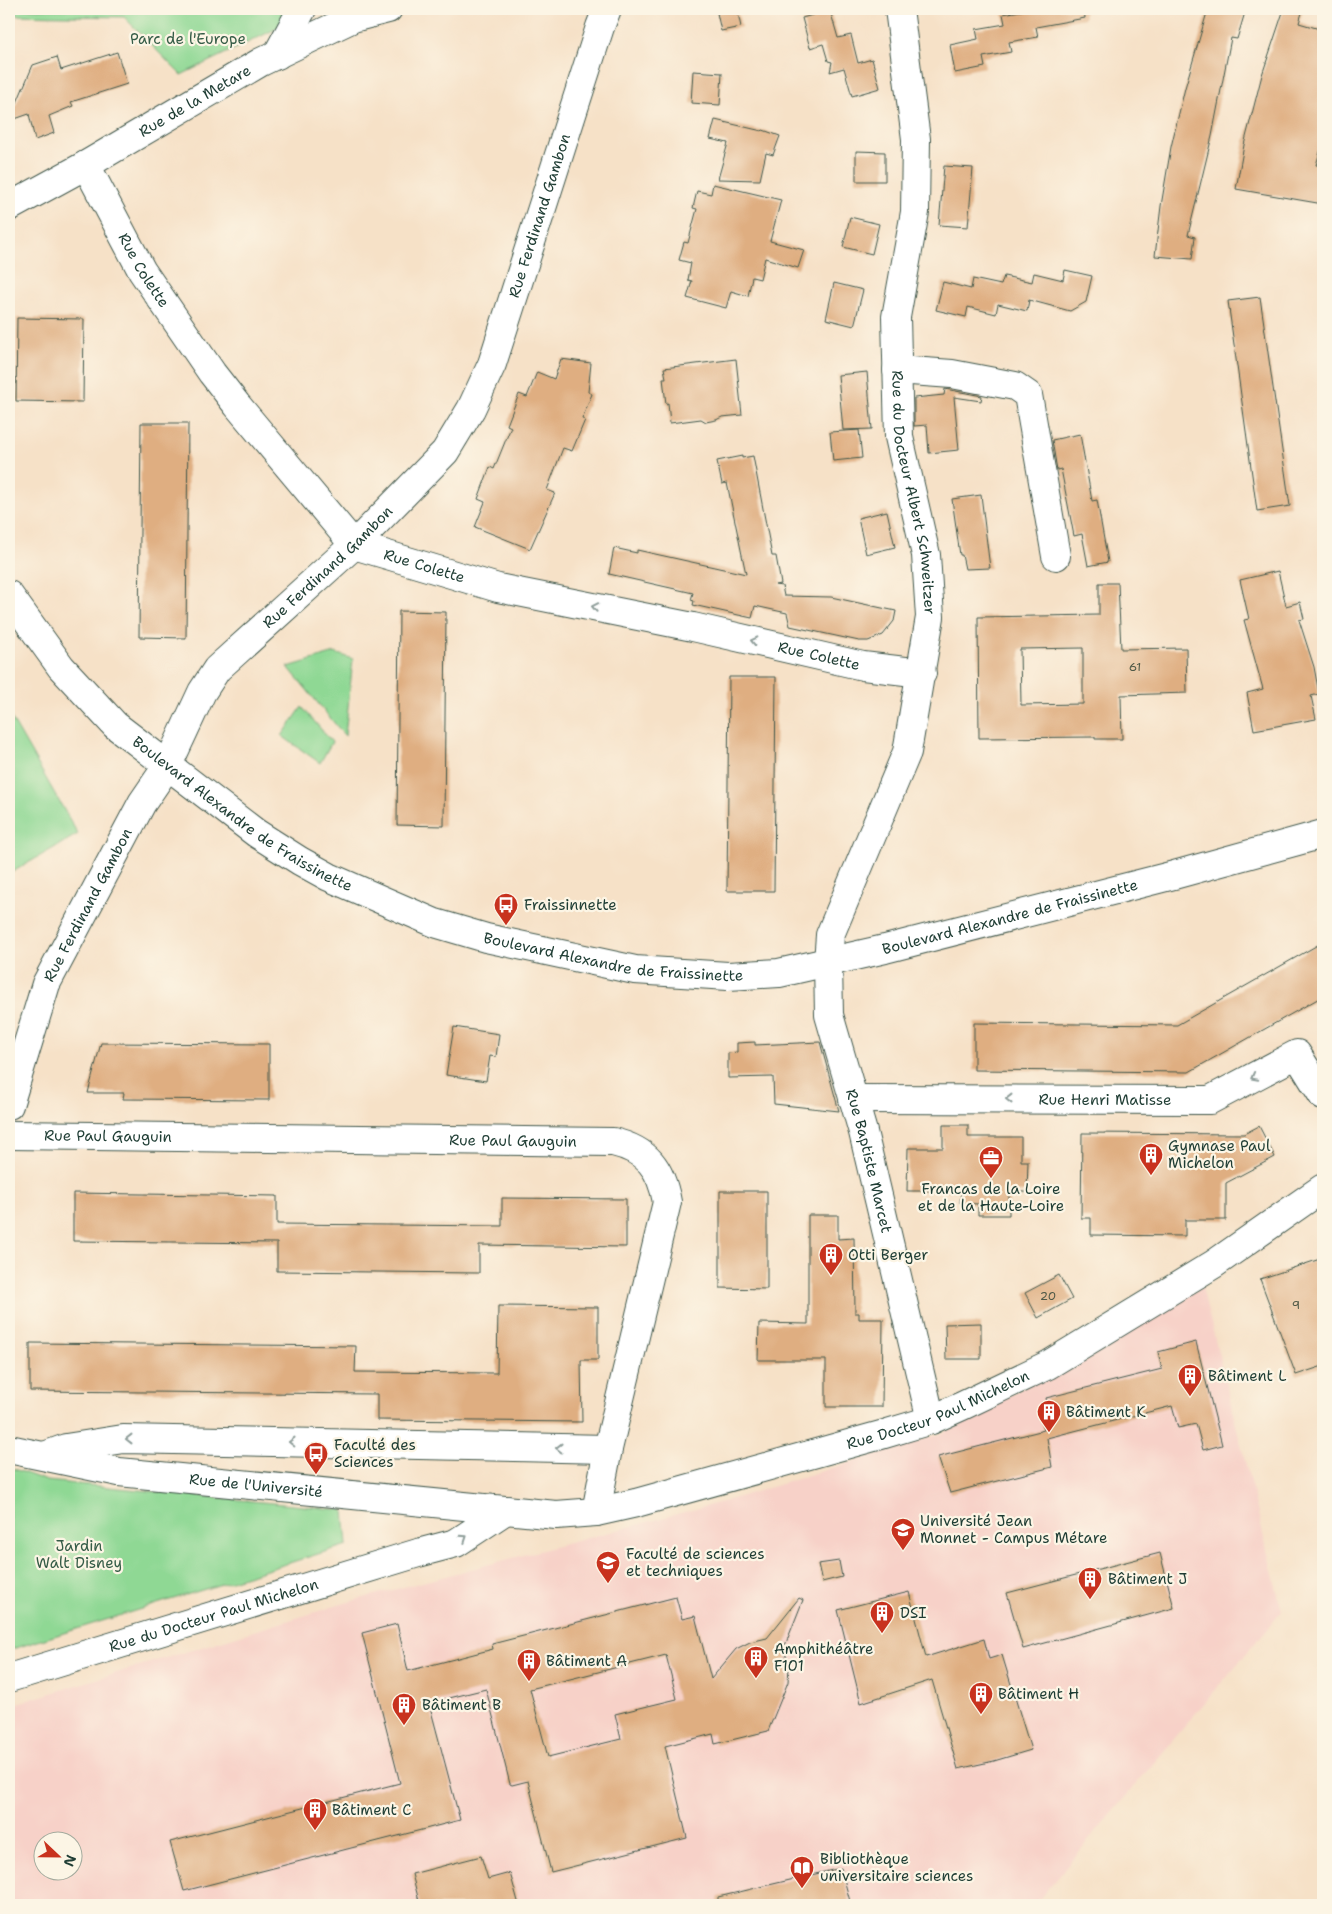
<svg xmlns="http://www.w3.org/2000/svg" width="1332" height="1914" viewBox="0 0 1332 1914" font-family="'Shantell Sans',sans-serif">
	<style>
		.built { fill: #f7d1c8; fill-rule: evenodd }
		.green { fill: #8fd894; stroke: #578a64 }
		.building { fill: #dfae81; fill-rule: evenodd }
		.lines { fill: none; stroke-linecap: round; stroke-linejoin: round }
		.minor-casing { stroke: #3f564a; stroke-width: 30 }
		.minor { stroke: #fff; stroke-width: 28 }
		.oneway { stroke: #8f9e9a }
		.labels { text-anchor: middle; dominant-baseline: central; stroke-width: 4.5; stroke-linejoin: round; paint-order: stroke }
		.number-label { font-size: 12px; fill: #4f5947 }
		.park-label { font-size: 15px; fill: #355c47; stroke: #fcf5e5 }
		.street-label { font-size: 15px; fill: #1f3d34; stroke: #fcf5e5 }
		.poi-label { font-size: 15px; fill: #1f3d34; stroke: #fcf5e5; text-anchor: start }
	</style>
	<rect width="100%" height="100%" fill="#fcf5e5"/>
	<filter id="ink" filterUnits="userSpaceOnUse"><feTurbulence type="fractalNoise" baseFrequency=".02" numOctaves="2"/><feDisplacementMap in="SourceGraphic" scale="10" xChannelSelector="R" yChannelSelector="G"/><feConvolveMatrix kernelMatrix="1 2 1 2 8 2 1 2 1" color-interpolation-filters="sRGB"/></filter>
	<filter id="wash" filterUnits="userSpaceOnUse"><feTurbulence type="fractalNoise" baseFrequency=".0096" numOctaves="4" result="noise"/><feDisplacementMap in="SourceGraphic" scale="20" xChannelSelector="R" yChannelSelector="G"/><feGaussianBlur stdDeviation="1.12" result="paint"/><feColorMatrix in="noise" values="0 0 0 0 0 0 0 0 0 0 0 0 0 0 0 0 0 1.4 0 .05"/><feComposite in="paint" operator="in"/></filter>
	<g filter="url(#wash)">
		<rect width="100%" height="100%" fill="#f6e1c7"/>
		<path class="built" d="M1202,1287L1282,1611L1034,1905H9V1706L352,1601L726,1501L941,1434ZM42,1842H72V1872H42Z"/>
		<path class="green" d="M9,9H317L181,75L124,17L9,15Z
			M335,653L353,659L345,736L288,667Z
			M302,707L332,742L320,763L282,736Z
			M9,714L78,834L9,874Z
			M9,1467L47,1481L344,1510L347,1545L9,1650Z"/>
		<g id="blocks">
			<path class="building" d="M737,9L741,27L721,31L717,13Z
				M1032,9H1084L1085,18L1036,27L1038,37L1009,42L1011,52L983,57L985,67L955,73L950,45L978,39L976,29L1005,24L1003,14Z
				M1208,9H1246L1237,39L1231,38L1212,136L1188,235L1195,237L1192,259L1155,256L1161,206L1171,147L1185,88Z
				M1284,9H1303L1299,23L1323,30V142L1316,165L1323,166V204L1236,189L1244,145L1262,75Z
				M830,10L838,38L851,35L858,63L872,59L880,88L852,96L844,68L830,72L832,62L828,61L823,44L810,48L802,18Z
				M117,52L127,84L71,102L73,106L49,116L54,133L35,140L29,114L9,121L33,65L57,57L61,70Z
				M693,71L722,73L720,105L691,103Z
				M715,120L762,131L763,130L780,136L773,155L766,153L760,180L718,179L728,143L710,139Z
				M856,151L885,152V181H856Z
				M944,166L973,168L968,227L939,225Z
				M713,184L781,200L770,241L804,250L798,268L765,258L760,279L752,277L748,296L731,291L726,308L687,298L692,281L688,280L691,263L679,260L684,242L688,243L697,209L693,208L697,191L711,194Z
				M850,217L879,224L872,254L843,247Z
				M1065,270L1092,276L1086,302L1070,311L1029,300L1027,311L998,304L996,314L968,307L966,317L936,310L943,282L971,289L973,279L1001,285L1004,276L1032,282L1034,273L1063,280Z
				M834,283L863,290L854,326L826,319Z
				M1260,297L1290,506L1257,511L1228,301Z
				M17,318L84,319L83,402L16,401Z
				M561,359L591,363L588,392L592,394L582,419L585,420L572,451L563,448L547,490L555,493L530,549L475,527L485,502L478,499L490,467L494,469L511,427L507,425L519,394L527,397L537,372L554,379Z
				M736,359L742,415L722,417L716,420L706,422L701,419L670,423L668,403L666,404L663,378H666L664,368Z
				M867,372L872,429L843,430L838,375Z
				M945,389L982,396L981,401L954,397L959,450L929,453L927,425L914,426V398L944,395Z
				M141,423H188L186,638L139,637Z
				M859,430L862,458L833,461L830,432Z
				M1080,434L1092,501L1097,500L1108,562L1088,566L1082,534L1074,536L1061,469L1057,470L1052,440Z
				M742,456V458L753,456L772,556H776L781,584L775,585L782,586L784,596L831,597L896,611L894,621L883,635L868,641H859L790,626L787,613L755,606L752,618L693,605L694,601L691,600L693,593L609,574L614,548L637,553V550L746,574L727,483L722,484L717,461Z
				M981,495L990,568L965,569L962,555H960L952,499Z
				M887,511L895,547L866,554L858,518Z
				M1278,571L1286,606L1300,602L1304,619L1299,620L1314,667L1319,694L1311,696L1316,719L1254,730L1247,693L1263,689L1244,620L1249,619L1240,580Z
				M1099,583H1118L1121,649L1186,648L1187,693L1121,695L1122,739H1095V737L979,738L978,617L1099,615ZM1083,648V704L1021,705L1020,649Z
				M399,611L446,612L444,826L397,825Z
				M729,677H776L774,891H727Z
				M1323,942V996L1189,1072L974,1070V1023L1177,1025Z
				M454,1027L499,1034L496,1057L490,1056L486,1081L446,1075Z
				M755,1042V1045L820,1042L839,1111L774,1104L773,1077L728,1078V1053L737,1052V1043Z
				M101,1043L269,1044V1100L123,1099L124,1093H88Z
				M943,1125H968V1137H1021V1161H1028L1027,1192H1009V1215H978V1204L960,1203L961,1191H907L908,1148H943Z
				M1259,1126L1275,1157L1226,1183V1220H1185V1236L1091,1235V1218H1081L1082,1133L1244,1134Z
				M720,1191H767V1289L720,1288Z
				M73,1193L277,1196V1224L502,1226V1198L626,1199V1247L479,1245V1273L277,1271V1243L73,1241Z
				M808,1215H838V1239L854,1238L855,1313H859V1319H883L882,1407H826V1360H758L759,1323L808,1324Z
				M1323,1258V1366L1296,1375L1260,1279Z
				M1059,1275L1072,1299L1038,1318L1025,1293Z
				M498,1306L598,1307V1360H581L582,1422L377,1420V1394L30,1391V1343L356,1346L355,1372L497,1373Z
				M981,1323V1359H946L945,1324Z
				M1196,1342L1222,1445L1203,1450L1196,1424L1178,1428L1172,1406L1047,1438L1052,1467L950,1493L938,1457L1044,1430L1039,1412L1049,1410L1046,1398L1162,1369L1158,1352Z
				M1160,1553L1174,1608L1023,1649L1007,1593Z
				M839,1561L842,1577L822,1582L818,1564Z
				M909,1592L926,1657L984,1639L989,1659L1002,1655L1031,1750L994,1761L958,1769L932,1680L861,1703L838,1610Z
				M676,1597L682,1619L695,1616L711,1679L736,1649L750,1642L767,1638L799,1598L803,1600L784,1648L789,1667L788,1682L768,1731L715,1744L713,1734L665,1746L687,1838L551,1872L528,1781L512,1785L510,1784L486,1689L429,1703L460,1820L184,1891L170,1842L400,1783L362,1633L397,1624L408,1671L493,1649L492,1644ZM666,1655L677,1699L615,1714L621,1739L548,1757L530,1689Z
				M481,1856L488,1879L510,1873L519,1905H420L412,1874Z
				M841,1868L851,1905H718V1897Z"/>
		</g>
	</g>
	<g filter="url(#ink)">
		<use href="#blocks" fill-opacity="0" stroke="#3f564a" stroke-width="1"/>
		<g class="lines">
			<defs>
				<g id="minor">
					<path id="s1" d="M899,9L916,139L915,212L896,317L899,437L926,555L930,617L907,752L830,935L828,962L829,1015L863,1132L931,1420"/>
					<path d="M277,55L302,9"/>
					<path id="s2" d="M86,165L142,271L212,373L237,405L354,545L498,588L693,627L863,666L922,673"/>
					<path id="s3" d="M9,207L86,165L261,62L353,18L388,9"/>
					<path d="M897,370L952,374L1015,386L1028,395L1056,556"/>
					<path id="s4" d="M9,595L61,667L115,725L256,833L300,861L329,877L435,923L486,938L635,970L728,976L779,973L885,949L1174,875L1323,834"/>
					<path id="s5" d="M853,1099L1210,1100L1297,1054L1323,1096"/>
					<path id="s6" d="M9,1105L46,984L142,803L168,765L202,692L217,669L354,545L445,452L471,409L492,364L600,27L607,9"/>
					<path id="s7" d="M9,1135L613,1142C647,1150 661,1168 667,1202L608,1449L596,1512"/>
					<path id="s8" d="M9,1449L119,1472L556,1515L596,1512L636,1503L881,1435L931,1420L962,1406L1048,1365L1214,1264L1323,1188"/>
					<path d="M47,1455L66,1448L123,1439L608,1449"/>
					<path id="s9" d="M9,1678L418,1553L456,1543L506,1510"/>
				</g>
			</defs>
			<use href="#minor" class="minor-casing"/>
			<use href="#minor" class="minor"/>
		</g>
		<defs><path id="oneway-chevron" d="M-2-3.5L2.5 0L-2 3.5" fill="none" stroke-width="1.6" stroke-linecap="round" stroke-linejoin="round" transform="scale(1.25)"/></defs>
		<g class="oneway">
			<use href="#oneway-chevron" transform="translate(595 607) rotate(-169)"/>
			<use href="#oneway-chevron" transform="translate(754 641) rotate(-167)"/>
			<use href="#oneway-chevron" transform="translate(1254 1077) rotate(152)"/>
			<use href="#oneway-chevron" transform="translate(1009 1099) rotate(-180)"/>
			<use href="#oneway-chevron" transform="translate(129 1439) rotate(180)"/>
			<use href="#oneway-chevron" transform="translate(292 1442) rotate(-179)"/>
			<use href="#oneway-chevron" transform="translate(559 1448) rotate(-179)"/>
			<use href="#oneway-chevron" transform="translate(464 1538) rotate(-34)"/>
		</g>
	</g>
	<defs>
		<symbol id="bus-pin" viewBox="-11 -11 22 30"><path d="M0 17L-7.5 6A9.5 9.5 0 1 1 7.5 6Z" fill="#c8321e" stroke="#fcf5e5"/><path d="M-5-6H5V4H4V6H2V4H-2V6H-4V4H-5ZM-3.5-4V0h7V-4ZM-3.5 1.2v1.5H-2V1.2ZM2 1.2v1.5H3.5V1.2Z" fill="#fff"/></symbol>
		<symbol id="building-pin" viewBox="-11 -11 22 30"><path d="M0 17L-7.5 6A9.5 9.5 0 1 1 7.5 6Z" fill="#c8321e" stroke="#fcf5e5"/><path d="M-4-6H4V6H1V3H-1V6H-4ZM-2.5-4.3h1.7v1.8h-1.7ZM.8-4.3h1.7v1.8H.8ZM-2.5-1h1.7V.8h-1.7ZM.8-1h1.7V.8H.8Z" fill="#fff"/></symbol>
		<symbol id="office-pin" viewBox="-11 -11 22 30"><path d="M0 17L-7.5 6A9.5 9.5 0 1 1 7.5 6Z" fill="#c8321e" stroke="#fcf5e5"/><path d="M-6-3h4V-5.5h4V-3h4V5H-6ZM-1-4.5V-3h2v-1.5ZM-6 0V1H6V0Z" fill="#fff"/></symbol>
		<symbol id="university-pin" viewBox="-11 -11 22 30"><path d="M0 17L-7.5 6A9.5 9.5 0 1 1 7.5 6Z" fill="#c8321e" stroke="#fcf5e5"/><path d="M0-5L7-2L0 1L-7-2ZM-4 1L0 2.5L4 1V4Q0 6-4 4Z" fill="#fff"/></symbol>
		<symbol id="library-pin" viewBox="-11 -11 22 30"><path d="M0 17L-7.5 6A9.5 9.5 0 1 1 7.5 6Z" fill="#c8321e" stroke="#fcf5e5"/><path d="M-6-4Q-3-5.5-.7-3.5V5Q-3 3-6 4ZM6-4Q3-5.5 .7-3.5V5Q3 3 6 4Z" fill="#fff"/></symbol>
	</defs>
	<g fill-rule="evenodd">
		<use href="#bus-pin" x="492" y="891" width="28" height="38"/>
		<use href="#building-pin" x="1137" y="1141" width="28" height="38"/>
		<use href="#office-pin" x="977" y="1144" width="28" height="38"/>
		<use href="#building-pin" x="817" y="1241" width="28" height="38"/>
		<use href="#building-pin" x="1176" y="1362" width="28" height="38"/>
		<use href="#building-pin" x="1035" y="1398" width="28" height="38"/>
		<use href="#bus-pin" x="302" y="1440" width="28" height="38"/>
		<use href="#university-pin" x="889" y="1516" width="28" height="38"/>
		<use href="#university-pin" x="594" y="1549" width="28" height="38"/>
		<use href="#building-pin" x="1076" y="1565" width="28" height="38"/>
		<use href="#building-pin" x="868" y="1599" width="28" height="38"/>
		<use href="#building-pin" x="742" y="1644" width="28" height="38"/>
		<use href="#building-pin" x="515" y="1647" width="28" height="38"/>
		<use href="#building-pin" x="967" y="1680" width="28" height="38"/>
		<use href="#building-pin" x="390" y="1691" width="28" height="38"/>
		<use href="#building-pin" x="301" y="1796" width="28" height="38"/>
		<use href="#library-pin" x="788" y="1854" width="28" height="38"/>
	</g>
	<g class="labels">
		<g class="number-label">
			<text x="1135" y="667">61</text>
			<text x="1048" y="1296">20</text>
			<text x="1296" y="1305">9</text>
		</g>
		<g class="park-label">
			<text x="188" y="39">Parc de l'Europe</text>
			<text x="79" y="1546">Jardin<tspan x="79" dy="17">Walt Disney</tspan></text>
		</g>
		<g class="street-label">
			<text stroke="none"><textPath href="#s3" startOffset="214">Rue de la Metare</textPath></text>
			<text stroke="none"><textPath href="#s6" startOffset="1056">Rue Ferdinand Gambon</textPath></text>
			<text stroke="none"><textPath href="#s2" startOffset="120">Rue Colette</textPath></text>
			<text stroke="none"><textPath href="#s1" startOffset="488">Rue du Docteur Albert Schweitzer</textPath></text>
			<text stroke="none"><textPath href="#s6" startOffset="636">Rue Ferdinand Gambon</textPath></text>
			<text stroke="none"><textPath href="#s2" startOffset="540">Rue Colette</textPath></text>
			<text stroke="none"><textPath href="#s2" startOffset="945">Rue Colette</textPath></text>
			<text stroke="none"><textPath href="#s4" startOffset="324">Boulevard Alexandre de Fraissinette</textPath></text>
			<text stroke="none"><textPath href="#s6" startOffset="216">Rue Ferdinand Gambon</textPath></text>
			<text stroke="none"><textPath href="#s4" startOffset="1134">Boulevard Alexandre de Fraissinette</textPath></text>
			<text stroke="none"><textPath href="#s4" startOffset="729">Boulevard Alexandre de Fraissinette</textPath></text>
			<text stroke="none"><textPath href="#s5" startOffset="252">Rue Henri Matisse</textPath></text>
			<text stroke="none"><textPath href="#s7" startOffset="99">Rue Paul Gauguin</textPath></text>
			<text stroke="none"><textPath href="#s7" startOffset="504">Rue Paul Gauguin</textPath></text>
			<text stroke="none"><textPath href="#s1" startOffset="1181">Rue Baptiste Marcet</textPath></text>
			<text stroke="none"><textPath href="#s8" startOffset="949">Rue Docteur Paul Michelon</textPath></text>
			<text stroke="none"><textPath href="#s8" startOffset="250">Rue de l'Université</textPath></text>
			<text stroke="none"><textPath href="#s9" startOffset="214">Rue du Docteur Paul Michelon</textPath></text>
		</g>
		<g class="poi-label">
			<text x="524" y="905">Fraissinnette</text>
			<text x="1168" y="1146">Gymnase Paul<tspan x="1168" dy="17">Michelon</tspan></text>
			<text x="991" y="1189" text-anchor="middle">Francas de la Loire<tspan x="991" dy="17">et de la Haute-Loire</tspan></text>
			<text x="848" y="1255">Otti Berger</text>
			<text x="1208" y="1376">Bâtiment L</text>
			<text x="1066" y="1412">Bâtiment K</text>
			<text x="334" y="1445">Faculté des<tspan x="334" dy="17">Sciences</tspan></text>
			<text x="920" y="1521">Université Jean<tspan x="920" dy="17">Monnet - Campus Métare</tspan></text>
			<text x="626" y="1554">Faculté de sciences<tspan x="626" dy="17">et techniques</tspan></text>
			<text x="1108" y="1579">Bâtiment J</text>
			<text x="900" y="1613">DSI</text>
			<text x="774" y="1649">Amphithéâtre<tspan x="774" dy="17">F101</tspan></text>
			<text x="546" y="1661">Bâtiment A</text>
			<text x="998" y="1694">Bâtiment H</text>
			<text x="422" y="1705">Bâtiment B</text>
			<text x="332" y="1810">Bâtiment C</text>
			<text x="820" y="1859">Bibliothèque<tspan x="820" dy="17">universitaire sciences</tspan></text>
		</g>
	</g>
	<rect width="1332" height="1914" fill="none" stroke="#fcf5e5" stroke-width="30"/>
	<g transform="translate(58 1856) rotate(112)"><circle r="24" fill="#fcf5e5" stroke="#a4ab9e"/>
	<path d="M0-4L9 19L0 12L-9 19Z" fill="#c8321e"/>
	<text y="-8" font-size="14" font-weight="bold" text-anchor="middle" fill="#1f3d34">N</text>
	</g>
</svg>
